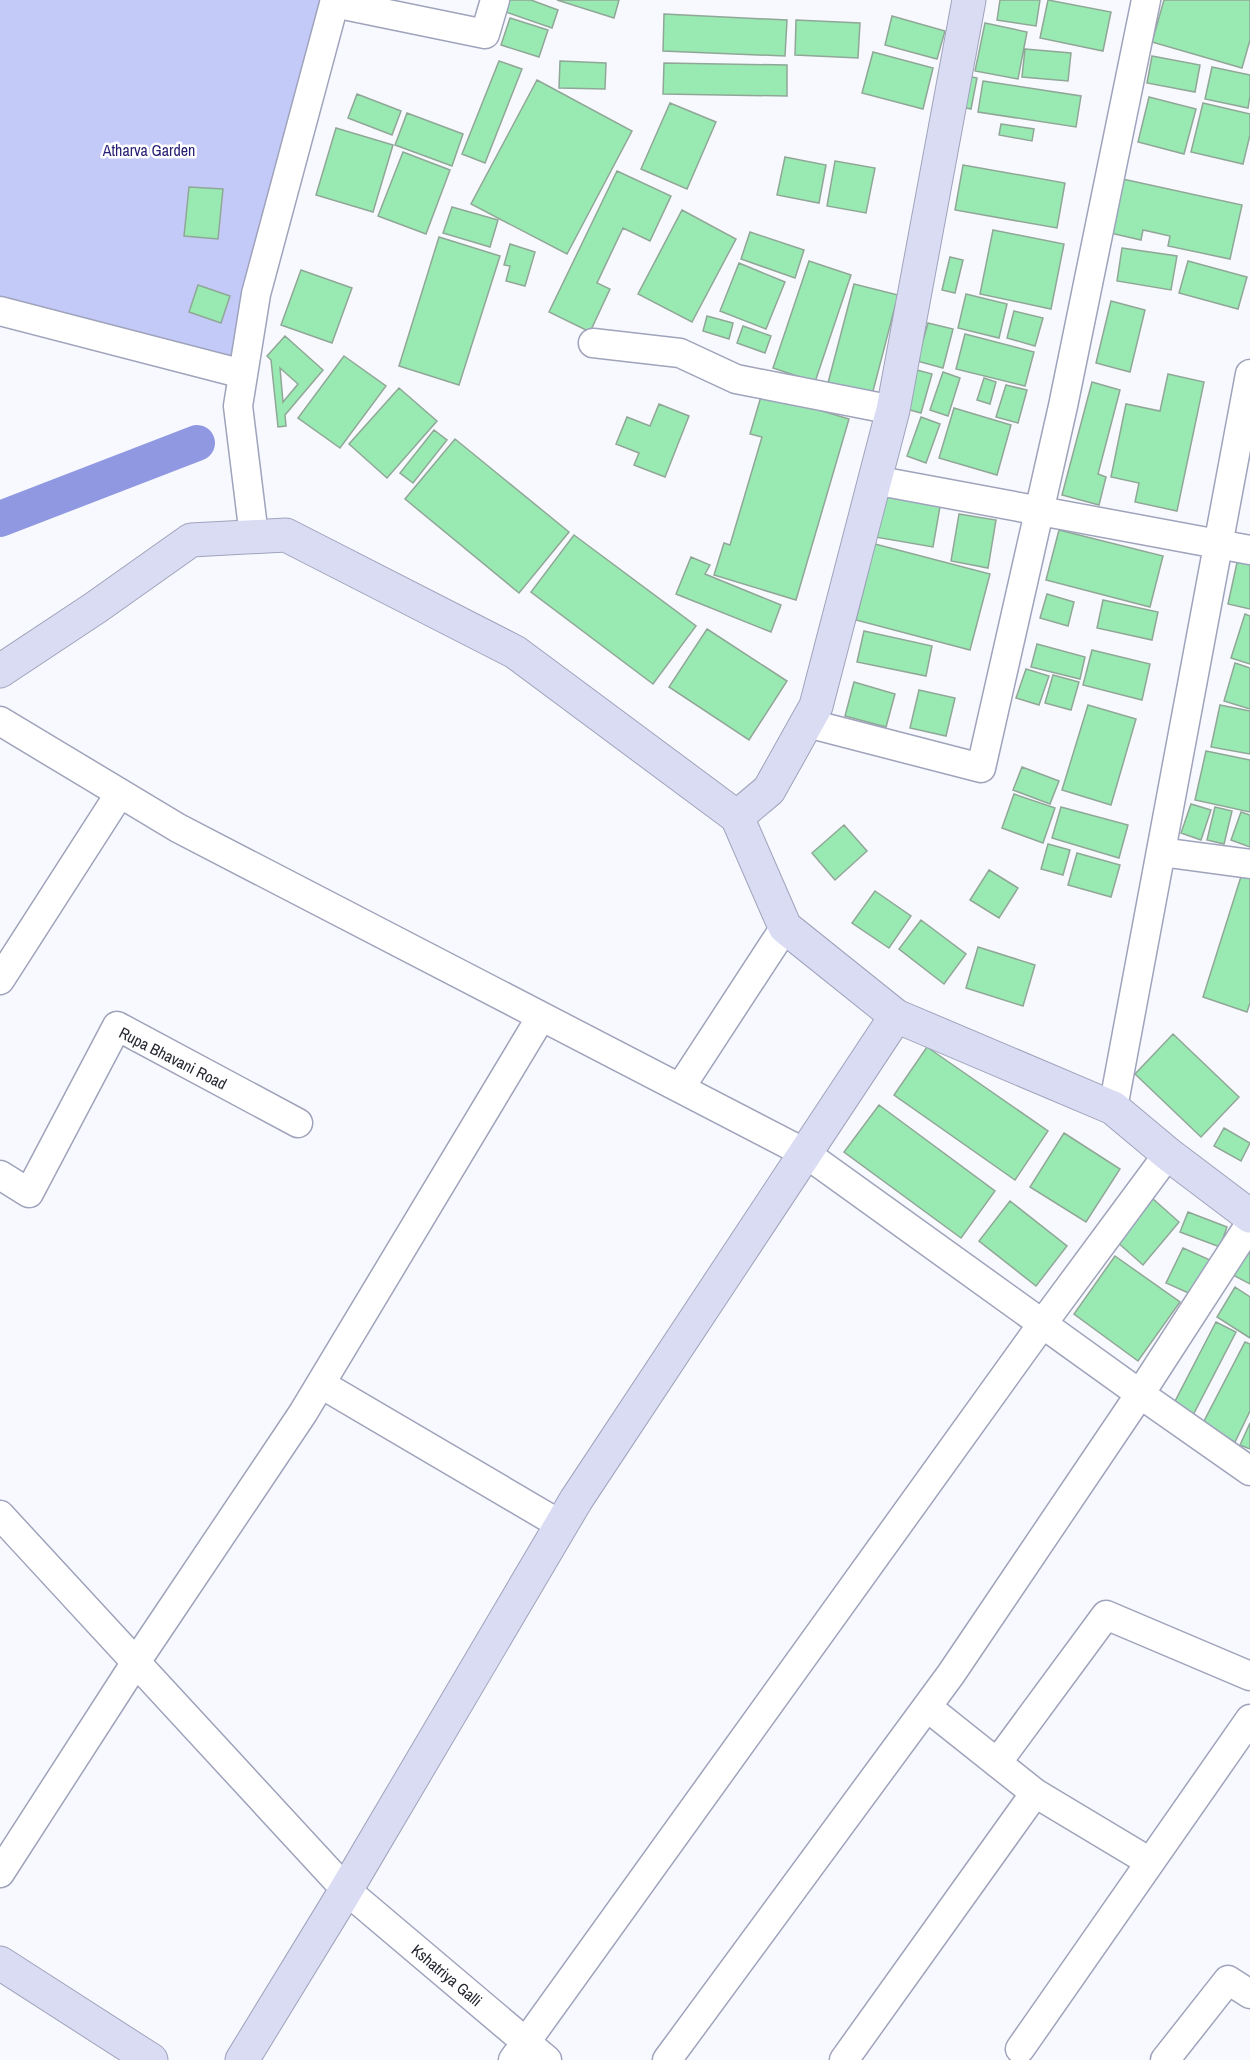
<svg xmlns="http://www.w3.org/2000/svg" width="1250" height="2060" viewBox="0 0 1250 2060" font-family="'Archivo Narrow',sans-serif">
	<style>
		.green { fill: #c4caf8 }
		.lines { fill: none; stroke-linecap: round; stroke-linejoin: round }
		.canal { stroke: #9098e2; stroke-width: 36 }
		.building { fill: #99e9b2; stroke: #90a797; stroke-width: 1.5; fill-rule: evenodd }
		.street-casing { stroke: #9fa3bb; stroke-width: 31 }
		.secondary-casing { stroke: #9fa3bb; stroke-width: 35 }
		.street { stroke: #fff; stroke-width: 28 }
		.secondary { stroke: #dadcf4; stroke-width: 33 }
		.labels { text-anchor: middle; dominant-baseline: central; stroke-width: 5; stroke-linejoin: round; paint-order: stroke }
		.park-label { font-size: 16px; fill: #251d72; stroke: #fff }
		.street-label { font-size: 16px; fill: #262831; stroke: #fff }
	</style>
	<rect width="100%" height="100%" fill="#f8f9fe"/>
	<path class="green" d="M0,0H344L243,374L0,302Z"/>
	<g class="lines">
		<path class="canal" d="M0,519L197,443"/>
	</g>
	<path class="building" d="M500,0H531L558,10L552,28L497,9Z
		M557,0H619L614,18Z
		M1000,0H1040L1036,26L997,20Z
		M1048,0L1111,12L1103,51L1040,38Z
		M1164,0H1250V40L1242,68L1152,42Z
		M664,14L787,20L785,56L663,51Z
		M892,16L945,31L937,59L885,45Z
		M510,18L548,30L539,57L501,45Z
		M796,20L860,23L858,58L795,55Z
		M985,23L1027,32L1018,79L975,71Z
		M1025,49L1071,53L1068,81L1022,77Z
		M873,52L933,68L923,109L862,93Z
		M1152,56L1200,65L1195,92L1147,83Z
		M499,61L522,69L485,163L462,154Z
		M560,61L606,63L605,89L559,88Z
		M664,63L787,65V96L663,94Z
		M1212,67L1250,75V96L1248,108L1205,99Z
		M963,75L977,78L971,109L957,106Z
		M537,80L632,131L567,254L471,204Z
		M983,81L1081,96L1076,127L978,112Z
		M357,94L401,111L392,135L348,118Z
		M1149,97L1196,109L1184,154L1138,142Z
		M670,103L716,122L687,189L641,169Z
		M1203,103L1250,114V135L1243,164L1191,152Z
		M407,113L463,134L452,166L395,145Z
		M1001,124L1034,129L1032,141L999,135Z
		M336,128L393,145L373,212L316,195Z
		M403,152L450,170L426,234L378,216Z
		M785,157L826,165L819,203L777,195Z
		M835,161L875,168L866,213L827,206Z
		M963,165L1065,183L1057,228L955,210Z
		M617,171L671,196L650,241L623,228L597,283L610,289L590,332L549,312Z
		M1118,178L1242,205L1230,259L1168,246L1170,236L1143,230L1141,240L1106,232Z
		M189,187L223,189L218,239L184,236Z
		M452,207L498,220L490,247L443,233Z
		M682,210L736,239L692,322L638,294Z
		M993,230L1064,244L1051,309L980,294Z
		M750,232L804,250L795,278L741,259Z
		M439,237L500,256L459,385L399,366Z
		M510,244L535,252L525,286L506,281L510,266L504,265Z
		M1122,248L1177,256L1171,290L1117,281Z
		M950,257L963,260L955,293L942,290Z
		M809,261L851,275L815,382L773,368Z
		M1188,261L1247,277L1238,309L1179,293Z
		M739,263L785,282L766,329L720,311Z
		M301,270L352,288L332,343L281,325Z
		M854,284L898,295L872,395L828,383Z
		M198,285L230,296L221,323L189,312Z
		M966,294L1007,304L999,338L958,328Z
		M1111,301L1145,310L1130,372L1096,363Z
		M1014,311L1043,318L1035,346L1007,338Z
		M707,316L733,323L729,339L703,331Z
		M928,323L953,329L943,368L917,361Z
		M743,326L771,336L765,353L737,343Z
		M965,334L1034,352L1025,386L956,369Z
		M285,336L323,370L285,415L286,426L278,427L271,360L267,356ZM280,368L298,384L283,402Z
		M344,356L386,386L340,448L298,418Z
		M917,370L932,374L921,413L906,409Z
		M943,372L960,378L948,416L930,410Z
		M1168,374L1204,382L1177,511L1135,502L1139,483L1111,477L1126,404L1160,411Z
		M984,378L996,382L990,404L977,400Z
		M1092,382L1120,390L1098,474L1106,477L1099,505L1062,495Z
		M1006,385L1027,390L1018,423L996,417Z
		M399,388L437,421L387,478L349,444Z
		M762,393L849,419L796,600L714,575L724,543L730,545L762,437L750,434Z
		M659,404L689,416L665,477L634,465L639,453L616,444L627,417L650,426Z
		M954,408L1011,425L997,475L939,458Z
		M921,417L940,424L926,463L907,456Z
		M434,430L447,440L413,483L400,473Z
		M455,439L569,532L519,593L405,499Z
		M883,491L941,501L933,547L875,537Z
		M959,514L996,520L988,568L951,561Z
		M1059,530L1163,556L1150,607L1046,580Z
		M574,535L696,626L653,684L531,592Z
		M875,544L990,574L970,650L856,620Z
		M691,557L710,565L705,574L781,605L771,632L676,594Z
		M1238,558L1250,561V609L1228,604Z
		M1047,594L1074,602L1068,626L1040,618Z
		M1103,600L1158,612L1152,640L1097,628Z
		M1245,614L1250,616V664L1231,658Z
		M707,629L787,681L749,740L669,687Z
		M864,631L932,646L926,676L857,662Z
		M1037,644L1085,657L1080,679L1031,667Z
		M1092,650L1150,664L1142,700L1083,685Z
		M1235,663L1250,668V709L1224,701Z
		M1026,669L1049,676L1039,705L1016,698Z
		M1053,675L1079,682L1071,710L1045,703Z
		M854,682L895,694L886,727L845,716Z
		M919,690L955,698L946,736L910,728Z
		M1088,705L1136,719L1111,805L1062,790Z
		M1220,705L1250,711V754L1211,747Z
		M1206,751L1250,760V812L1195,800Z
		M1022,767L1059,781L1050,804L1013,790Z
		M1014,794L1055,808L1043,843L1002,828Z
		M1191,804L1211,810L1201,840L1181,833Z
		M1061,807L1128,825L1119,858L1052,838Z
		M1215,807L1232,811L1224,844L1207,840Z
		M1241,812L1250,815V847L1231,840Z
		M844,825L867,851L835,880L812,853Z
		M1048,844L1070,850L1063,875L1041,869Z
		M1077,853L1120,865L1111,897L1068,885Z
		M1244,867L1250,868V1003L1247,1012L1203,997Z
		M989,870L1018,888L999,918L970,900Z
		M875,891L911,916L889,948L852,923Z
		M921,920L966,954L944,984L899,949Z
		M978,947L1035,965L1023,1006L966,988Z
		M1173,1034L1239,1097L1201,1137L1135,1074Z
		M927,1047L1048,1131L1015,1180L894,1095Z
		M879,1105L995,1191L961,1238L844,1152Z
		M1224,1128L1250,1143L1241,1161L1214,1146Z
		M1064,1133L1120,1169L1086,1222L1030,1187Z
		M1152,1198L1179,1222L1143,1265L1116,1241Z
		M1010,1201L1067,1246L1036,1286L979,1241Z
		M1188,1212L1227,1227L1220,1247L1180,1232Z
		M1250,1247V1284L1233,1275Z
		M1183,1248L1210,1260L1193,1295L1166,1283Z
		M1115,1256L1180,1302L1138,1361L1074,1314Z
		M1235,1287L1250,1297V1338L1217,1317Z
		M1216,1322L1236,1332L1191,1419L1171,1409Z
		M1245,1342L1250,1344V1411L1235,1442L1202,1425Z
		M1250,1423V1449L1240,1445Z"/>
	<g class="lines">
		<defs>
			<path id="street" d="M334,3L485,34L495,0
				M0,311L243,374
				M593,343L680,353L736,379L893,410
				M874,480L1250,550
				M254,536L238,406L256,294L335,0
				M0,721L178,828L805,1153L1140,1394L1250,1471
				M807,723L981,768L1063,406L1146,0
				M1161,852L1250,864
				M0,980L120,793
				M680,1088L785,927
				M1113,1108L1250,374
				M0,1175L29,1193L117,1026L298,1123
				M321,1384L561,1525
				M0,1515L346,1890L547,2060
				M997,1763L1106,1615L1250,1676
				M1035,1793L1150,1862
				M0,1873L136,1662L303,1413L541,1017
				M1020,2049L1250,1719
				M513,2060L1043,1323L1168,1154
				M667,2060L951,1674L1140,1394L1250,1224
				M844,2060L1035,1793L927,1707
				M1165,2060L1228,1980L1250,1994"/>
			<path id="secondary" d="M0,671L95,608L191,540L286,535L515,652L737,817L785,927L896,1016L1113,1108L1168,1154L1250,1216
				M737,817L769,790L816,706L893,410L969,0
				M0,1963L151,2060
				M242,2060L346,1890L576,1500L896,1016"/>
		</defs>
		<use href="#street" class="street-casing"/>
		<use href="#secondary" class="secondary-casing"/>
		<use href="#street" class="street"/>
		<use href="#secondary" class="secondary"/>
	</g>
	<g class="labels">
		<g class="park-label">
			<text x="149" y="150">Atharva Garden</text>
		</g>
		<g class="street-label">
			<text transform="translate(173 1058) rotate(27)">Rupa Bhavani Road</text>
			<text transform="translate(447 1975) rotate(40)">Kshatriya Galli</text>
		</g>
	</g>
</svg>
